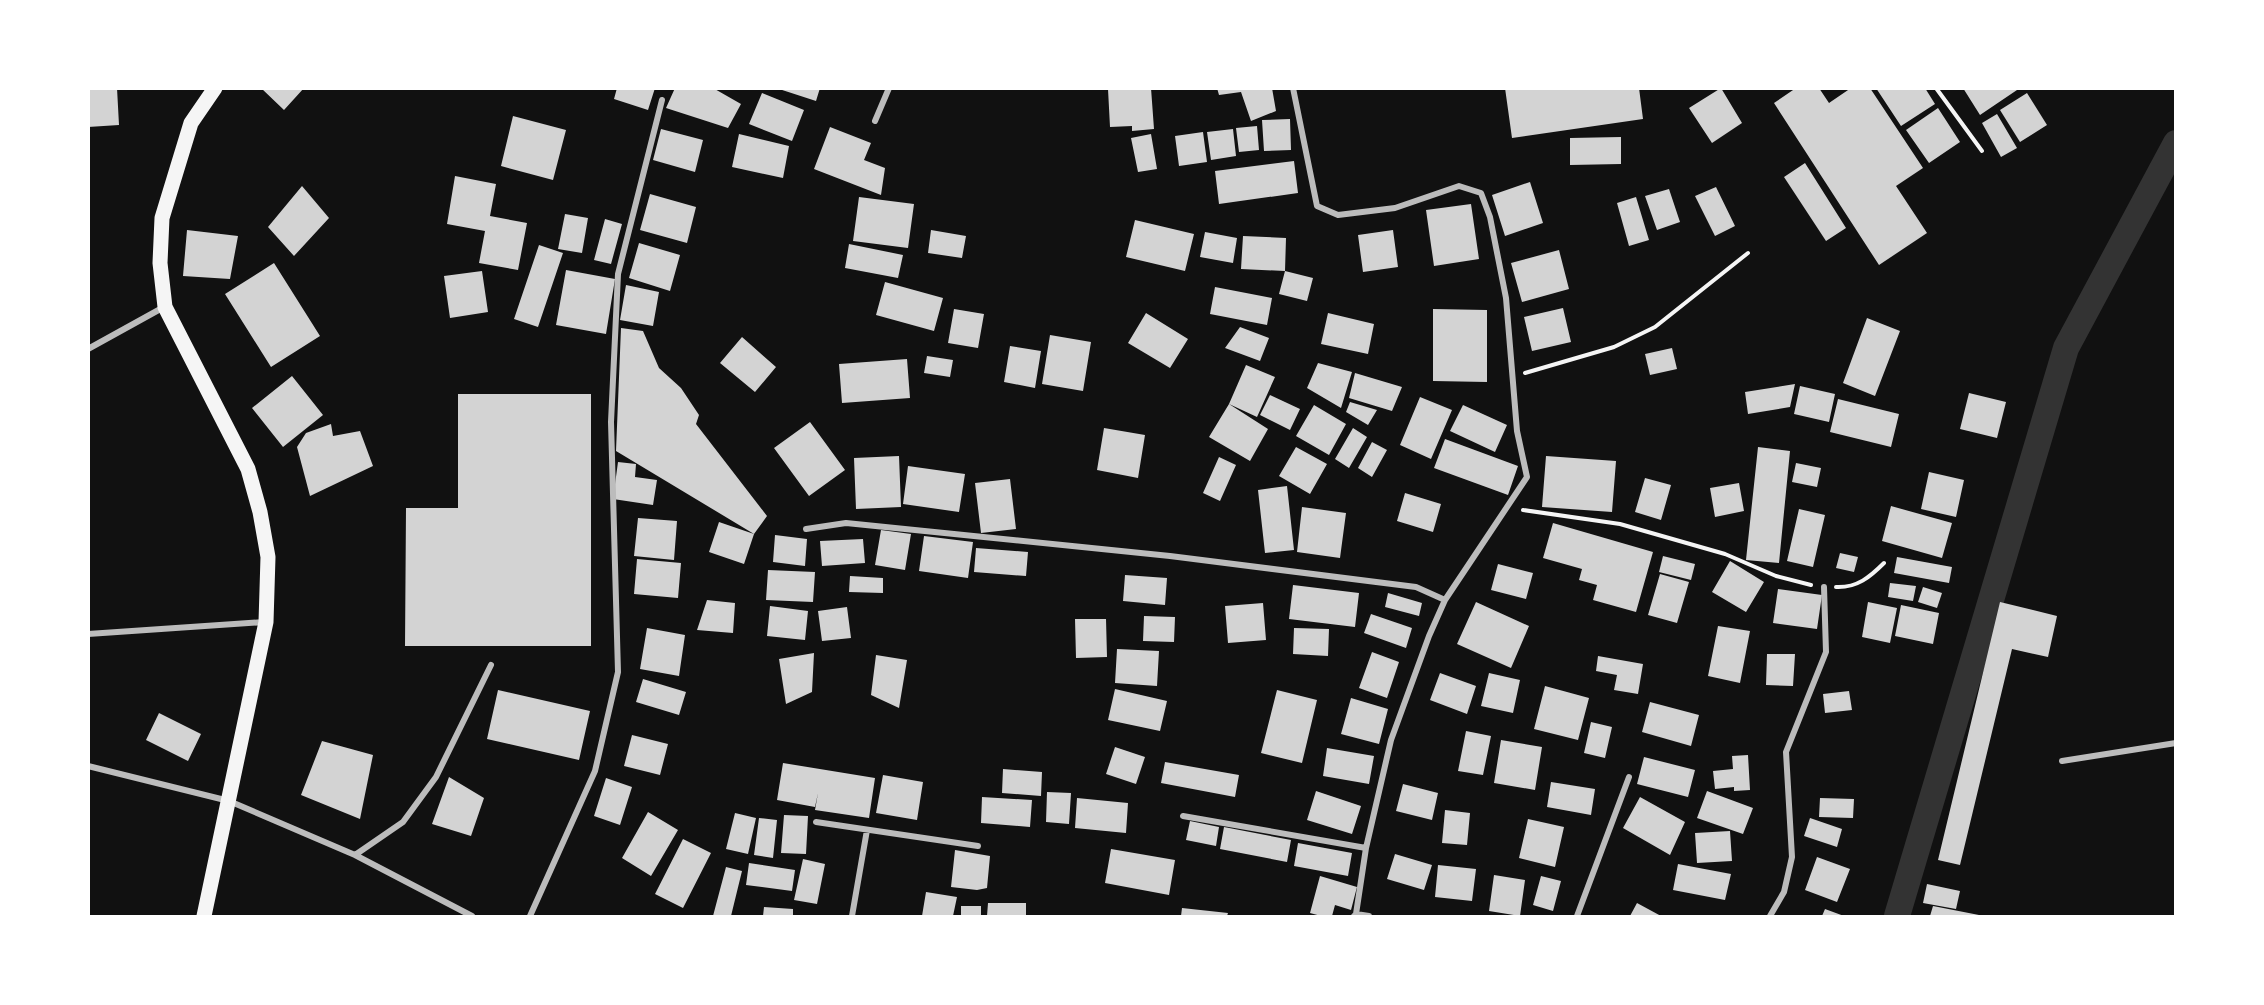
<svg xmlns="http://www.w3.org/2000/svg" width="2264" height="1005" viewBox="0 0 2264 1005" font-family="'Fira Sans',sans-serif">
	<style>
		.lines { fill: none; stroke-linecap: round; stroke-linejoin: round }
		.canal { stroke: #333; stroke-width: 26 }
		.building { fill: #d3d3d3 }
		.path { stroke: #f5f5f5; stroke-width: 4 }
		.minor { stroke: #bcbcbc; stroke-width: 6 }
		.primary { stroke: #f5f5f5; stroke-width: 15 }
	</style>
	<rect width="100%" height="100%" fill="#111"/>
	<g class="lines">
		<path class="canal" d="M1897,916L2066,348L2176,143"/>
	</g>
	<path class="building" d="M88,88H117L119,125L88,127Z
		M261,88H304L284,110Z
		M617,88H655L648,110L614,99Z
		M675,88H713L741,104L728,128L666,108Z
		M776,88H820L816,101Z
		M1151,88L1154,129L1132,131V126L1110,127L1108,89Z
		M1217,88H1272L1276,111L1251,121L1241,92L1219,95Z
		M1505,88H1639L1643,119L1512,138Z
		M1721,88L1742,123L1712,143L1689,108Z
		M1796,88H1819L1829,103L1851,88H1870L1923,168L1896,186L1927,233L1879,265L1774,103Z
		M1876,88H1925L1935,104L1901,126Z
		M1963,88H2016L2017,90L1980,115Z
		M762,93L804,110L792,141L749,124Z
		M2027,93L2047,125L2020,142L2000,110Z
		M1938,108L1960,142L1929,163L1906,130Z
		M1997,114L2017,148L2001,157L1982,123Z
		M513,116L566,130L553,180L501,166Z
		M1290,119L1291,150L1264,151L1262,120Z
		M1257,126L1259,150L1239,152L1236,128Z
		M830,127L871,143L864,160L885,168L881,195L814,169Z
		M661,129L703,140L695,172L653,160Z
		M1233,129L1236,156L1211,160L1207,132Z
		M1203,132L1207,162L1179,166L1175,136Z
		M739,134L789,146L783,178L732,167Z
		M1151,134L1157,169L1138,172L1131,138Z
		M1621,137V164L1570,165V138Z
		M1294,161L1298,193L1219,204L1215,171Z
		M1805,163L1846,228L1826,241L1784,177Z
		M455,176L496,184L490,216L527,223L518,270L479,263L485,231L447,224Z
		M1530,182L1543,223L1505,236L1492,195Z
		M302,186L329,218L294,256L268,227Z
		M1716,187L1735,226L1715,236L1695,196Z
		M1669,189L1680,222L1657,230L1645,196Z
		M650,194L696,207L687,243L640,230Z
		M859,197L914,204L908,248L853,241Z
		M1636,197L1649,240L1629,246L1617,203Z
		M1471,204L1479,259L1434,266L1426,210Z
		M565,214L588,218L582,253L558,249Z
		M605,219L622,224L611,264L594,260Z
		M1135,220L1194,234L1185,271L1126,257Z
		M187,230L238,236L230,279L183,276Z
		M931,230L966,236L962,258L928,253Z
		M1393,230L1398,267L1363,272L1358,235Z
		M1205,232L1237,238L1233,263L1200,257Z
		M1243,236L1286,238L1285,271L1241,269Z
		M639,243L680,255L670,291L629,278Z
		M849,244L903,255L898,278L845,268Z
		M539,245L563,253L538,327L514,319Z
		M1559,250L1569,289L1522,302L1511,263Z
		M274,263L320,336L271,367L225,294Z
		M566,270L615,279L606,334L556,325Z
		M482,271L488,312L450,318L444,276Z
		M1285,271L1313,278L1307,301L1279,294Z
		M885,282L943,298L934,331L876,315Z
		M626,285L659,292L653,326L620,320Z
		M1215,287L1272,298L1267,325L1210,314Z
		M1563,308L1571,342L1532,351L1524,317Z
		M954,309L984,314L978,348L948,343Z
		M1433,309L1487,310V382L1433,381Z
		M1146,313L1188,339L1170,368L1128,343Z
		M1328,313L1374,324L1368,354L1321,344Z
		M1867,318L1900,331L1875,396L1843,383Z
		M1240,327L1269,338L1260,361L1225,348Z
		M621,328L643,331L659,368L681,388L699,415L696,424L767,516L754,534L616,451Z
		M1050,335L1091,342L1083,391L1042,384Z
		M742,337L776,367L755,392L720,363Z
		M1010,346L1041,351L1035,388L1004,382Z
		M1672,348L1677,369L1650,375L1645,354Z
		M927,356L953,360L950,377L924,373Z
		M907,359L910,398L842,403L839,364Z
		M1318,363L1352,372L1341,408L1307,388Z
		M1246,365L1275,377L1257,417L1229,404Z
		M1355,373L1402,387L1392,411L1349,398Z
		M292,376L323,415L283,447L252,408Z
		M1795,384L1790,407L1748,414L1745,392Z
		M1800,386L1835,394L1829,422L1794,414Z
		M1969,393L2006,402L1997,438L1960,429Z
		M458,394H591V646H405L406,508H458Z
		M1270,395L1300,409L1290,430L1260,415Z
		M1420,397L1452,410L1431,459L1400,445Z
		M1838,399L1899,414L1891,447L1830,432Z
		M1350,402L1377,410L1368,425L1346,412Z
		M1229,404L1268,429L1250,461L1209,437Z
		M1314,405L1346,424L1329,455L1296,436Z
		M1463,405L1507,425L1495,452L1450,431Z
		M810,422L845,470L809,496L774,448Z
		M331,424L333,436L360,431L373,466L310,496L297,447L306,433Z
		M1104,428L1145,435L1138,478L1097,470Z
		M1353,428L1367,437L1349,468L1335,459Z
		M1445,439L1518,466L1508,495L1434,468Z
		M1372,442L1387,450L1372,477L1358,468Z
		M1296,447L1327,464L1310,494L1279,476Z
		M1758,447L1790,451L1779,563L1746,560Z
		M899,456L901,507L856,509L854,458Z
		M1546,456L1616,461L1612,512L1542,507Z
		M1219,457L1236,465L1220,501L1203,493Z
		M618,462L636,464L635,477L657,480L653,505L613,499Z
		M1796,463L1821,468L1817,487L1792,482Z
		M908,466L965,474L959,512L903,504Z
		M1929,472L1964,480L1956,517L1921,509Z
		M1645,478L1671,485L1661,520L1635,512Z
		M1010,479L1016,529L981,533L975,483Z
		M1739,483L1744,511L1715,517L1710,488Z
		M1287,486L1294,550L1265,553L1258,490Z
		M1405,493L1441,504L1433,532L1397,521Z
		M1891,506L1952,523L1942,558L1882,541Z
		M1302,507L1346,513L1340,558L1297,552Z
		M1799,509L1825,515L1813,567L1787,561Z
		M638,518L677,521L674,560L634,556Z
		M719,522L754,534L744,564L709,552Z
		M1553,523L1653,552L1636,612L1593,600L1597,585L1579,580L1582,569L1543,558Z
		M881,530L911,534L905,570L875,565Z
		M775,535L807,539L805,566L773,562Z
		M924,536L973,542L968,578L919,571Z
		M863,539L865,563L822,566L820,541Z
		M976,548L1028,552L1026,576L974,572Z
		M1840,553L1858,557L1854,572L1836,568Z
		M1663,556L1695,564L1691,580L1659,572Z
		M1897,557L1952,567L1949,583L1894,573Z
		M637,559L681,563L678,598L634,594Z
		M1730,561L1764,582L1746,612L1712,592Z
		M1498,564L1533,573L1526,599L1491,590Z
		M768,570L815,572L813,602L766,600Z
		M1660,574L1689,582L1677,623L1648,615Z
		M1125,575L1167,578L1165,605L1123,601Z
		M850,576L883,578V593L849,592Z
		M1890,583L1916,586L1913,601L1888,597Z
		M1293,585L1359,593L1355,627L1289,619Z
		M1923,587L1942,593L1937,608L1918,602Z
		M1778,589L1822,595L1817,629L1773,623Z
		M1388,593L1422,603L1419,616L1385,607Z
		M707,600L735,603L733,633L697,630Z
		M1476,602L1529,626L1511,668L1457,644Z
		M1868,602L1897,608L1890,643L1862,637Z
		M2000,602L2057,616L2048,657L2012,649L1960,865L1938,860Z
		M1263,603L1266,640L1228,643L1225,606Z
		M1901,605L1939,613L1933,644L1895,636Z
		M770,606L808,611L805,640L767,636Z
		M847,607L851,638L822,641L818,611Z
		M1371,614L1412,628L1406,648L1364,633Z
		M1144,616L1175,617L1174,642L1143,641Z
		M1075,619H1106L1107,657L1076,658Z
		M1718,626L1750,631L1740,683L1708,676Z
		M647,628L685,635L679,676L640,669Z
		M1294,628L1329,629L1328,656L1293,654Z
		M1117,649L1159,651L1157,686L1115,683Z
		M1372,652L1399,662L1387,698L1359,688Z
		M814,653L812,692L786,704L779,659Z
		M1767,654H1795L1793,686L1766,685Z
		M876,655L907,660L899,708L871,695Z
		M1598,656L1643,664L1638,694L1614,690L1617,675L1596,671Z
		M1440,673L1476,686L1467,714L1430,700Z
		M1489,673L1520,680L1513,713L1481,706Z
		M643,679L686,692L679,715L636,702Z
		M1545,686L1589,698L1578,740L1534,729Z
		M1115,689L1167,701L1160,731L1108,720Z
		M498,690L590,711L579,760L487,739Z
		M1277,690L1317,700L1302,763L1261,753Z
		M1849,691L1852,710L1825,713L1823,694Z
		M1351,698L1388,709L1379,744L1341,734Z
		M1650,702L1699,715L1691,746L1642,732Z
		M159,713L201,734L188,761L146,740Z
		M1591,722L1612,727L1605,758L1584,753Z
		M1466,731L1491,736L1483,775L1458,771Z
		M632,735L668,744L660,775L624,766Z
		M1501,740L1542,747L1535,790L1494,783Z
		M322,741L373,755L360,819L301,795Z
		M1115,747L1145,757L1136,784L1106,774Z
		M1327,748L1374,756L1369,784L1323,776Z
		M1748,755L1750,790L1734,791V787L1715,789L1713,771L1733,769L1732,756Z
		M1644,757L1695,770L1688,797L1637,784Z
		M1165,762L1239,775L1235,797L1161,783Z
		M783,763L875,778L869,818L815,810L818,793L815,807L777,800Z
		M1003,769L1042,772L1041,796L1002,793Z
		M883,775L923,782L917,820L876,813Z
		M449,777L484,798L471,836L432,824Z
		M606,778L632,787L620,825L594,816Z
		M1551,782L1595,789L1591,815L1547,807Z
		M1403,784L1438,793L1432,820L1396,811Z
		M1316,791L1361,806L1352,834L1307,820Z
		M1707,791L1753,808L1743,834L1697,818Z
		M1047,792L1071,793L1069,824L1046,822Z
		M982,797L1032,800L1030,827L981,823Z
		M1640,797L1685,822L1670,855L1623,828Z
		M1077,798L1128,803L1126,833L1075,828Z
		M1820,798L1854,799L1853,818L1819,817Z
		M1445,810L1470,813L1467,845L1442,843Z
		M648,812L678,830L651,876L622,858Z
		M735,813L756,818L748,854L726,849Z
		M784,815L808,816L806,854L781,853Z
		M759,818L777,820L773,858L754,855Z
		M1810,818L1842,829L1837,847L1804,836Z
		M1528,819L1564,827L1555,867L1519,858Z
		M1190,821L1219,827L1216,846L1186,840Z
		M1224,827L1291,840L1287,862L1220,849Z
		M1730,831L1732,861L1697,863L1695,833Z
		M683,839L711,853L683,908L655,894Z
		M1298,843L1352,853L1348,876L1294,866Z
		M1111,849L1175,860L1169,895L1105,883Z
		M955,850L990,856L987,888L977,890L951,887Z
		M1395,854L1432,865L1424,890L1387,879Z
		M1817,857L1850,869L1837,902L1805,890Z
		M803,859L825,864L817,904L794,900Z
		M749,863L795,870L792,891L746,885Z
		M1678,864L1731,874L1725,900L1673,890Z
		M1438,865L1476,869L1472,901L1435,897Z
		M726,867L742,871L731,916H713Z
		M1494,875L1525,880L1520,916L1489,911Z
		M1320,876L1357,887L1351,910L1335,905L1332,916H1321L1310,913Z
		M1541,876L1561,881L1553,911L1533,905Z
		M1927,884L1960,891L1956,909L1923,903Z
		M926,892L957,897L953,916H922Z
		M988,903H1026V916H987Z
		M1637,903L1661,916H1630Z
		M961,906H981V916H961Z
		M1933,906L1979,915V916H1930Z
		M764,907L793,909V916H763Z
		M1182,908L1228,913L1227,916H1181Z
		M1825,909L1844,916H1822Z"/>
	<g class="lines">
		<path class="path" d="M1936,88L1982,151
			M1525,373L1614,347L1655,327L1748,253
			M1523,510L1620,524L1725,554L1776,576L1811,585
			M1836,587C1857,588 1870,577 1884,563"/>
		<path class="minor" d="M1293,88L1317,206L1338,215L1395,208L1459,186L1481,193L1490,217L1506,298L1517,431L1527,477L1445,600L1429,636L1391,740L1366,848L1356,914L1354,916
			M875,121L889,88
			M88,349L164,307
			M806,529L846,523L1170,556L1416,587L1445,600
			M88,634L265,622
			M2062,761L2176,743
			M88,766L229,801L355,855L472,916
			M1183,816L1366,848
			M816,822L978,846
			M355,855L403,822L436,777L491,665
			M1356,914L1369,916
			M530,916L595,771L618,672L611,422L618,274L662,100
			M852,916L867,830
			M1577,916L1629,777
			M1770,916L1784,892L1792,857L1786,752L1826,652L1824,587"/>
		<path class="primary" d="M204,916L266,622L268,557L260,512L248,469L165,307L160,263L162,218L191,123L215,88"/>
	</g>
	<rect width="2264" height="1005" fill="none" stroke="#ffffff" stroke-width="180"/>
</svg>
